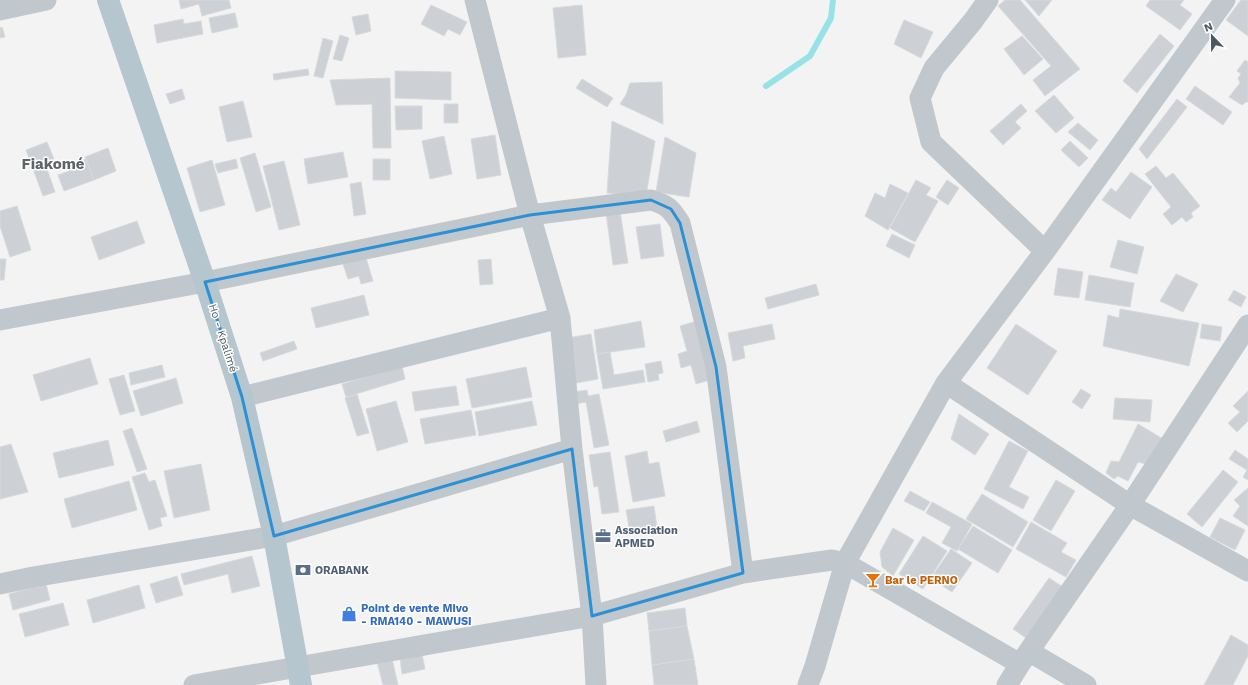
<svg xmlns="http://www.w3.org/2000/svg" width="1248" height="685" viewBox="0 0 1248 685" font-family="'Work Sans',sans-serif">
	<style>
		.lines { fill: none; stroke-linecap: round; stroke-linejoin: round }
		.stream { stroke: #97e2e6; stroke-width: 6 }
		.building { fill: #cdd0d4; stroke: #d7dadd }
		.minor { stroke: #c0c8cd; stroke-width: 21 }
		.major { stroke: #b5c6ce; stroke-width: 22 }
		.marked { fill: none; stroke: #2b91d6; stroke-width: 3; stroke-linejoin: round }
		.labels { text-anchor: middle; dominant-baseline: central; stroke-width: 3; stroke-linejoin: round; paint-order: stroke }
		.street-label { font-size: 11px; fill: #4c585e; stroke: #fff }
		.service-label { font-size: 11px; font-weight: bold; fill: #4e5e75; stroke: #fff; text-anchor: start }
		.food-label { font-size: 11px; font-weight: bold; fill: #c56008; stroke: #fff; text-anchor: start }
		.shop-label { font-size: 11px; font-weight: bold; fill: #366cbe; stroke: #fff; text-anchor: start }
		.district-label { font-size: 15px; font-weight: bold; fill: #5f6467; stroke: #fff }
	</style>
	<rect width="100%" height="100%" fill="#f4f3f3"/>
	<g class="lines">
		<path class="stream" d="M766,86L810,56L831,18L833,0"/>
	</g>
	<path class="building" d="M179,0H229L231,8L202,16L199,4L181,9Z
		M1005,0H1020L1080,69L1045,96L1033,80L1051,66L998,6Z
		M1025,0H1052L1039,16Z
		M1150,0H1184L1180,5L1192,14L1180,30L1146,6Z
		M1241,0H1248V36L1226,20Z
		M431,5L467,22L460,35L448,29L444,36L421,24Z
		M582,5L586,55L558,58L553,8Z
		M235,13L238,27L212,33L209,18Z
		M368,14L371,31L356,35L352,17Z
		M183,19L184,24L201,21L203,34L157,43L154,25Z
		M904,20L933,32L921,58L894,44Z
		M2,27L5,37L0,38V28Z
		M1160,34L1174,46L1137,93L1123,81Z
		M340,35L349,38L342,61L333,59Z
		M1022,36L1043,59L1024,75L1004,49Z
		M323,38L333,41L323,78L314,76Z
		M1245,60L1248,62V102H1246L1242,105L1229,97L1240,83L1238,78L1241,74L1237,71Z
		M308,69L309,75L274,80L273,74Z
		M395,71L451,72V100L395,98Z
		M390,78L391,148H373L372,104L336,105L330,80Z
		M582,79L613,98L607,107L576,88Z
		M662,82L663,124L620,104L626,95L630,83Z
		M1195,86L1232,112L1223,125L1186,99Z
		M182,89L185,99L170,104L166,94Z
		M1054,95L1074,118L1056,133L1035,111Z
		M1177,99L1187,107L1147,159L1139,149Z
		M243,101L252,137L227,142L219,107Z
		M444,104H458V123H444Z
		M1021,104L1027,111L1015,122L1021,128L1003,145L990,131Z
		M395,106H422V129L396,130Z
		M612,121L655,141L646,196L607,193Z
		M1078,123L1098,140L1090,150L1068,132Z
		M495,135L501,175L477,179L471,139Z
		M444,136L452,174L430,179L422,141Z
		M665,137L696,153L689,197L656,192Z
		M1070,141L1088,158L1079,167L1061,150Z
		M47,142L54,159L45,163L55,192L43,196L26,150Z
		M108,148L116,171L94,180L85,157Z
		M343,152L348,177L308,184L304,159Z
		M255,153L271,207L256,212L240,158Z
		M86,159L94,180L64,191L58,175L69,171L67,167Z
		M236,159L238,168L218,173L215,164Z
		M373,159H390V180H373Z
		M212,160L225,205L200,212L187,168Z
		M284,161L300,225L279,230L263,166Z
		M1156,166L1166,178L1173,173L1200,206L1191,213L1193,217L1186,222L1182,217L1172,225L1163,214L1171,207L1145,174Z
		M1131,172L1152,187L1130,219L1102,200L1111,188L1116,192Z
		M916,180L931,188L926,195L938,201L915,242L890,228Z
		M947,180L959,188L948,205L936,197Z
		M361,182L366,214L354,216L350,184Z
		M890,184L908,193L888,230L865,216L875,193L885,198Z
		M17,206L31,250L10,257L0,226V211Z
		M620,211L628,263L613,265L606,213Z
		M137,221L145,243L99,260L91,237Z
		M660,224L664,256L641,259L636,227Z
		M892,234L915,245L909,258L886,246Z
		M1118,240L1144,247L1137,274L1110,267Z
		M364,251L373,281L361,284L359,276L348,279L341,258Z
		M0,259H6L4,280H0Z
		M491,259L493,284L480,285L478,260Z
		M1058,268L1083,272L1079,298L1054,295Z
		M1176,274L1198,284L1183,312L1160,301Z
		M1089,275L1134,283L1130,307L1085,300Z
		M816,284L819,295L768,309L765,298Z
		M1234,290L1246,297L1241,307L1228,300Z
		M364,295L369,315L316,328L311,308Z
		M1120,309L1199,323L1189,366L1103,346L1108,315L1119,318Z
		M641,321L645,347L597,354L594,330Z
		M697,321L713,379L696,384L691,365L681,368L678,354L687,351L680,326Z
		M772,324L775,339L743,346L745,358L733,361L728,333Z
		M1016,324L1057,351L1028,395L987,368Z
		M1202,324L1222,327L1220,341L1200,338Z
		M591,334L598,379L576,383L561,339Z
		M294,341L297,349L263,361L260,353Z
		M610,352L614,375L643,370L645,382L603,389L597,354Z
		M90,358L98,384L41,401L33,375Z
		M661,361L663,373L658,374L659,380L648,382L645,364Z
		M162,365L165,377L131,385L129,373Z
		M402,366L405,379L346,397L342,384Z
		M526,367L532,397L472,408L466,379Z
		M124,375L135,411L120,415L109,379Z
		M176,378L183,403L141,416L133,391Z
		M456,386L459,405L415,411L412,392Z
		M1081,389L1091,395L1082,409L1072,402Z
		M587,390L588,396L599,394L609,445L594,448L586,402L575,404L573,392Z
		M1248,391V421L1237,432L1228,423L1240,412L1233,406Z
		M357,394L369,433L357,436L345,398Z
		M1115,398L1152,400L1150,422L1113,419Z
		M396,401L408,442L377,451L366,409Z
		M532,401L537,425L479,436L475,412Z
		M471,410L476,435L425,444L420,419Z
		M959,414L989,434L975,455L951,439Z
		M697,421L700,432L666,442L663,431Z
		M1138,424L1163,439L1146,464L1138,462L1128,481L1118,476L1114,479L1106,473L1111,461L1119,462Z
		M132,428L147,469L137,472L123,431Z
		M108,440L114,465L59,478L53,453Z
		M1009,441L1028,451L1009,487L1029,497L1023,509L984,489Z
		M11,444L28,492L0,499V447Z
		M1235,450L1248,459V480L1243,477L1247,470L1229,459Z
		M647,451L649,464L659,462L665,496L633,502L625,456Z
		M610,452L619,512L602,514L598,486L594,487L589,455Z
		M201,464L210,510L174,518L164,471Z
		M1223,470L1238,482L1202,527L1187,514Z
		M145,473L149,482L155,480L167,516L160,518L162,526L149,530L132,477Z
		M1056,480L1075,491L1051,531L1033,520Z
		M129,481L137,510L72,528L64,499Z
		M1248,488V526L1233,516L1240,506L1234,500Z
		M910,491L930,502L924,511L904,501Z
		M982,494L1028,522L1013,547L966,519Z
		M932,502L972,524L957,551L942,543L951,527L926,513Z
		M654,506L657,528L630,532L626,510Z
		M1220,518L1245,530L1235,550L1210,537Z
		M1031,522L1067,543L1061,552L1076,560L1066,577L1016,549Z
		M973,526L1012,550L998,573L958,549Z
		M893,528L914,540L893,576L882,567L880,552Z
		M923,536L947,551L923,589L899,574Z
		M951,549L972,563L952,592L931,578Z
		M252,556L260,586L232,593L228,574L184,585L181,574Z
		M177,576L183,595L156,603L150,584Z
		M1049,578L1063,587L1026,638L1013,629Z
		M46,584L50,600L13,610L9,594Z
		M139,585L145,608L93,623L87,600Z
		M63,603L69,625L25,637L19,614Z
		M685,608L687,626L649,631L647,613Z
		M687,626L694,659L652,665L649,631Z
		M1231,635L1248,645V656L1233,685H1204Z
		M391,654L398,685H383L376,658Z
		M422,654L425,669L402,674L400,658Z
		M694,659L698,685H654L652,665Z"/>
	<g class="lines">
		<path class="minor" d="M475,0L530,215L560,318L572,449L592,616L596,685
			M988,0L973,21L934,68L920,98L931,142L1045,251
			M0,10L46,0
			M0,320L205,282L530,215L651,200C668,205 671,209 680,223L716,367L743,573
			M946,383L1130,505L1248,571
			M242,397L560,318
			M0,584L33,577L274,536L572,449
			M1030,652L1086,685
			M194,685L592,616L743,573L832,560L845,563L946,383L1045,251L1225,0
			M808,685L815,666L845,563L1020,664L1130,505L1248,325
			M1007,685L1020,664"/>
		<path class="major" d="M108,0L205,282L242,397L274,536L301,685"/>
	</g>
	<path class="marked" d="M651,200L671,209L680,223L716,367L743,573L592,616L572,449L274,536L242,397L205,282L530,215Z"/>
	<defs>
		<symbol id="office-bare" viewBox="-9 -9 18 18"><path d="M-6-3h4V-5.5h4V-3h4V5H-6ZM-1-4.5V-3h2v-1.5ZM-6 0V1H6V0Z" fill="#5c6f8a" stroke="#fff" stroke-width="2.5" paint-order="stroke"/></symbol>
		<symbol id="bank-bare" viewBox="-9 -9 18 18"><path d="M-6-4H6V4H-6ZM0-2.3a2.3 2.3 0 1 0 0 4.6a2.3 2.3 0 1 0 0-4.6Z" fill="#5c6f8a" stroke="#fff" stroke-width="2.5" paint-order="stroke"/></symbol>
		<symbol id="bar-bare" viewBox="-9 -9 18 18"><path d="M-6-5H6L.8 .8V4.5H3.5V6h-7V4.5H-.8V.8Z" fill="#e8710a" stroke="#fff" stroke-width="2.5" paint-order="stroke"/></symbol>
		<symbol id="shop-bare" viewBox="-9 -9 18 18"><path d="M-5-2.5h2.3a2.7 3.5 0 0 1 5.4 0H5L5.5 6h-11ZM-1.5-2.5h3a1.5 2.3 0 0 0-3 0Z" fill="#3f7fe0" stroke="#fff" stroke-width="2.5" paint-order="stroke"/></symbol>
	</defs>
	<g fill-rule="evenodd">
		<use href="#office-bare" x="592" y="525" width="22" height="22"/>
		<use href="#bank-bare" x="292" y="559" width="22" height="22"/>
		<use href="#bar-bare" x="862" y="569" width="22" height="22"/>
		<use href="#shop-bare" x="338" y="603" width="22" height="22"/>
	</g>
	<g class="labels">
		<g class="street-label">
			<text transform="translate(223 338) rotate(72)">Ho - Kpalimé</text>
		</g>
		<g class="service-label">
			<text x="615" y="530">Association<tspan x="615" dy="13">APMED</tspan></text>
			<text x="315" y="570">ORABANK</text>
		</g>
		<g class="food-label">
			<text x="885" y="580">Bar le PERNO</text>
		</g>
		<g class="shop-label">
			<text x="361" y="608">Point de vente Mivo<tspan x="361" dy="13">- RMA140 - MAWUSI</tspan></text>
		</g>
		<g class="district-label">
			<text x="53" y="164">Fiakomé</text>
		</g>
	</g>
	<g transform="translate(1212 36) rotate(338)" stroke="#ffffff" stroke-width="3" paint-order="stroke">
	<path d="M0-3L7 15L0 10L-7 15Z" fill="#4c585e"/>
	<text y="-6" font-size="11" font-weight="bold" text-anchor="middle" fill="#4c585e">N</text>
	</g>
</svg>
